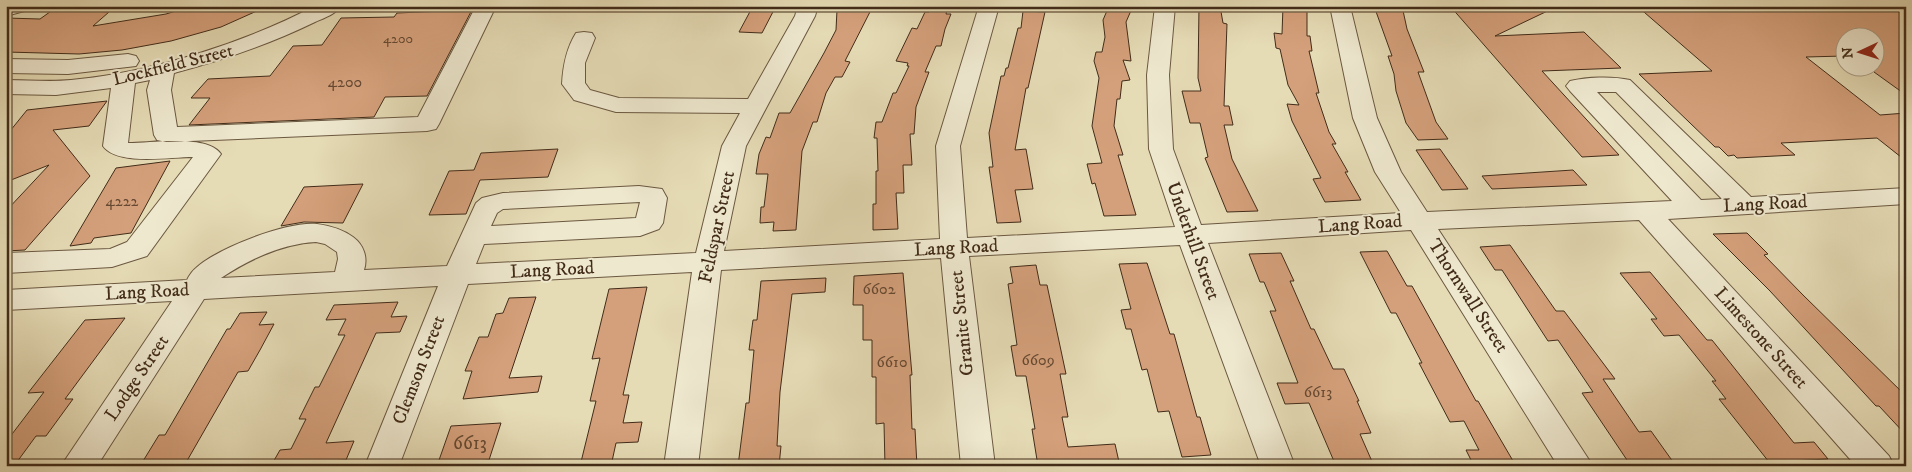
<svg xmlns="http://www.w3.org/2000/svg" width="1912" height="472" viewBox="0 0 1912 472" font-family="'IM FELL DW Pica',serif">
	<style>
		.building { fill: #d4a07b; stroke: #422c19 }
		.lines { fill: none; stroke-linecap: round; stroke-linejoin: round }
		.minor-casing { stroke: #6b5840; stroke-width: 2 }
		.minor { fill: #eee8cf; fill-rule: evenodd }
		.labels { text-anchor: middle; dominant-baseline: central; stroke-width: 4; stroke-linejoin: round; paint-order: stroke }
		.far-number-label { font-size: 14px; fill: #664932 }
		.number-label { font-size: 16px; fill: #664932 }
		.street-label { font-size: 19px; fill: #422c19; stroke: #eee8cf }
		.near-number-label { font-size: 19px; fill: #664932 }
	</style>
	<rect width="100%" height="100%" fill="#e5dbb5"/>
	<filter id="stains"><feTurbulence type="fractalNoise" baseFrequency=".004" numOctaves="4"/><feColorMatrix values="0 0 0 0 .2 0 0 0 0 .09 0 0 0 0 .02 0 0 0 .5 -.17"/></filter>
	<radialGradient id="worn" r=".72"><stop offset=".6" stop-color="#630" stop-opacity="0"/><stop offset="1" stop-color="#630" stop-opacity=".3"/></radialGradient>
	<path class="building" d="M192,6H268L221,27L171,41L122,50L79,54L6,52V18L40,19L54,9L109,12L93,26L166,14Z
		M446,6H474L427,96L385,97L374,117L189,125L210,98H191L208,79L270,76L293,46L322,45L341,18L394,17L397,13L443,11Z
		M753,6H776L762,33L739,32Z
		M848,6H873L845,61L850,62L842,77H835L826,93L817,122H813L802,151L796,230L773,231L774,222L760,223L761,207H764L768,174H756L759,154L766,137L770,138L779,113H790L824,53L836,30L837,10H848Z
		M930,6H948L946,14H951L945,29L941,46H936L925,72H929L916,107L914,134H910L912,165H903L904,193H896L898,229L873,230V204H876V171H878L877,138H874L876,122H882L893,93H896L909,66H907L908,63L896,61L912,28L917,29L925,12H929Z
		M1109,6H1133L1126,22L1131,61L1123,60L1130,80L1122,81L1120,99H1117L1114,126L1123,155H1118L1136,215L1104,216L1095,183L1092,184L1087,164L1102,163L1092,126L1099,78L1094,61L1096,52H1102L1105,37L1103,20Z
		M1199,6H1220L1223,23L1227,24L1224,106H1229L1233,125H1224L1232,159L1258,211L1227,212L1205,158L1208,157L1200,123H1190L1182,91H1201L1198,78Z
		M1283,6H1307V36H1310L1312,51H1309L1319,93H1316L1329,132L1336,144H1332L1348,172H1345L1361,200L1325,202L1313,179L1321,178L1292,121L1287,104L1299,105L1288,85L1280,49L1276,48L1274,33L1282,34Z
		M1374,6H1402L1407,29L1424,72H1418L1436,122L1448,139L1418,140L1406,123L1396,91L1394,74L1388,56H1392Z
		M1450,6H1558L1495,36L1584,32L1621,68L1542,71L1619,155L1582,157Z
		M1637,6H1890L1906,17V95L1874,72V38H1844V56L1806,57L1880,115L1906,113V161L1877,138L1781,143L1795,155L1737,158L1734,155L1728,156L1719,147H1715L1639,74L1712,71Z
		M1023,11L1045,12L1028,88H1026L1015,150L1026,149L1033,189L1015,190L1021,222L997,223L989,167H993L989,133L1001,76H1004L1006,68H1008L1018,28H1021Z
		M107,101L89,126L53,130L90,176L25,250L6,251V211L49,165L6,182V136L27,110Z
		M558,149L548,177L480,180L466,214L429,215L449,171L474,170L481,153Z
		M1440,149L1468,189L1442,190L1416,150Z
		M170,161L131,233L94,238L91,243L70,246L116,168Z
		M1573,170L1587,185L1492,189L1482,176Z
		M363,184L343,223L304,222L281,226L304,187Z
		M1747,233L1768,254L1764,255L1803,295L1906,396V435L1879,406H1876L1770,291L1713,234Z
		M1510,245L1556,311H1564L1615,379H1603L1639,432L1651,431L1676,466H1631L1582,393L1593,392L1558,340L1548,341L1502,270H1495L1480,247Z
		M1387,251L1407,286H1412L1476,401H1478L1516,466H1474L1466,450H1479L1464,421L1450,422L1419,363H1422L1396,313H1391L1360,252Z
		M1281,253L1294,281H1290L1311,329H1314L1333,369H1344L1359,401H1357L1371,433L1360,434L1374,466H1336L1309,403L1285,404L1277,383H1298L1270,311H1276L1264,282H1260L1249,254Z
		M1147,263L1170,334H1174L1197,417H1200L1211,455L1182,457L1169,411L1158,412L1147,369L1142,370L1131,329H1126L1121,310L1131,309L1119,264Z
		M1036,265L1040,285H1047L1066,374H1060L1068,417H1062L1068,447L1115,444L1119,462L1038,466L1032,429H1035L1026,376H1016L1011,346L1017,345L1008,284L1013,283L1010,267Z
		M1650,272L1707,340H1712L1794,443L1814,442L1828,459L1769,462L1719,399H1726L1712,381H1716L1679,335L1664,336L1651,319H1657L1620,273Z
		M903,273L912,375H910L912,429H915L917,466H885L884,423L876,424V377H872V340H863V305H853L854,276Z
		M826,278L825,292L792,294L780,392L777,446H781L779,466H738L746,403H749L754,350H749L753,320H757L761,281Z
		M647,287L623,395H629L623,423L642,422L638,442L616,443L611,466H580L596,401H590L600,358L592,359L609,289Z
		M536,297L509,378L542,376L538,392L463,399L472,371H465L479,337H488L496,314L503,313L509,298Z
		M398,302L391,317L407,316L400,332L376,333L326,443L354,441L346,460L272,464L280,450L291,449L306,419H299L315,387H319L345,335H338L346,319L326,320L334,305Z
		M267,312L259,325L274,324L260,350L248,371L238,372L184,466H140L159,435H165L227,329H230L240,313Z
		M125,318L65,399H73L46,436H36L14,466H6V442L44,392L28,393L85,320Z
		M501,423L489,460L438,463L451,426Z"/>
	<g class="lines">
		<defs>
			<path id="minor" d="M6,6H31L28,10L6,16Z
				M315,6H341C336,14 324,18 315,22C270,44 223,60 174,73L171,90L177,127L418,117L476,6H496L439,124L436,129L427,131L166,142L157,140L154,135L147,90L150,80L135,83L128,143H129C152,143 207,134 221,154L147,256L112,267L6,273V253L110,249L127,242L193,157C170,157 117,166 103,146L111,88L56,95L6,94V80C28,80 50,82 71,80C150,73 244,43 315,6Z
				M798,6H818L815,16L746,146L724,251L940,239L936,146L979,6H999L960,146L967,238L1175,227L1149,149L1147,75L1155,6H1175L1169,75L1173,149L1201,225L1401,213L1375,172L1353,118L1330,6H1350L1377,118L1401,172L1427,212L1672,201L1570,91L1566,86L1570,81C1587,77 1612,76 1630,80L1751,197L1906,188V204L1668,219L1889,456L1894,466H1856L1639,220L1438,229L1593,466H1558L1411,230L1208,243L1295,466H1261L1180,245L969,256L995,466H961L941,258L721,270L698,466H664L692,272L468,284L399,466H365L438,286L204,299L97,466H61L172,301L6,310V290L187,280C189,276 192,271 196,268C218,248 287,221 317,224C331,226 342,229 353,237C364,245 368,258 364,270L447,266L476,203L482,198L503,193L639,186L662,189L667,198L663,223L659,229L640,236L484,244L476,264L696,253L722,146L740,113L616,112L574,100L562,84C563,66 566,49 576,33L584,32L592,33L595,38L585,63V83L590,90L619,98L748,99L795,16ZM1597,92H1616L1722,199L1701,200ZM640,202L636,218L491,226L497,213L503,209ZM316,242L325,244L337,252L338,259L335,272L221,278C250,259 281,244 316,242Z
				M128,54L136,56L139,61L136,66L68,74L6,73V59L68,60Z"/>
		</defs>
		<use href="#minor" class="minor-casing"/>
		<use href="#minor" class="minor"/>
	</g>
	<g class="labels">
		<g class="far-number-label">
			<text x="398" y="39">4200</text>
		</g>
		<g class="number-label">
			<text x="345" y="82">4200</text>
			<text x="122" y="201">4222</text>
			<text x="879" y="289">6602</text>
			<text x="1038" y="360">6609</text>
			<text x="892" y="362">6610</text>
			<text x="1318" y="392">6613</text>
		</g>
		<g class="street-label">
			<text transform="translate(173 65) rotate(-14)">Lockfield Street</text>
			<text transform="translate(1765 204) rotate(-3)">Lang Road</text>
			<text transform="translate(1360 224) rotate(-4)">Lang Road</text>
			<text transform="translate(717 227) rotate(-78)">Feldspar Street</text>
			<text transform="translate(1193 241) rotate(70)">Underhill Street</text>
			<text transform="translate(956 248) rotate(-3)">Lang Road</text>
			<text transform="translate(552 270) rotate(-3)">Lang Road</text>
			<text transform="translate(147 292) rotate(-3)">Lang Road</text>
			<text transform="translate(1468 296) rotate(57)">Thornwall Street</text>
			<text transform="translate(962 323) rotate(-96)">Granite Street</text>
			<text transform="translate(1761 338) rotate(48)">Limestone Street</text>
			<text transform="translate(419 370) rotate(-69)">Clemson Street</text>
			<text transform="translate(137 378) rotate(-56)">Lodge Street</text>
		</g>
		<g class="near-number-label">
			<text x="470" y="443">6613</text>
		</g>
	</g>
	<rect width="1912" height="472" fill="none" stroke="#e5dbb5" stroke-width="25"/>
	<rect x="8" y="8" width="1897" height="457" fill="none" stroke="#422c19" stroke-width="2.5"/>
	<rect x="12" y="12" width="1887" height="447" fill="none" stroke="#422c19"/>
	<g transform="translate(1860 52) rotate(266)"><circle r="24" fill="#eee8cf" stroke="#a99d86"/>
	<path d="M0-4L9 19L0 12L-9 19Z" fill="#8f2418"/>
	<text y="-8" font-size="14" font-weight="bold" text-anchor="middle" fill="#422c19">N</text>
	</g>
	<rect width="100%" height="100%" filter="url(#stains)"/>
	<rect width="100%" height="100%" fill="url(#worn)"/>
</svg>
